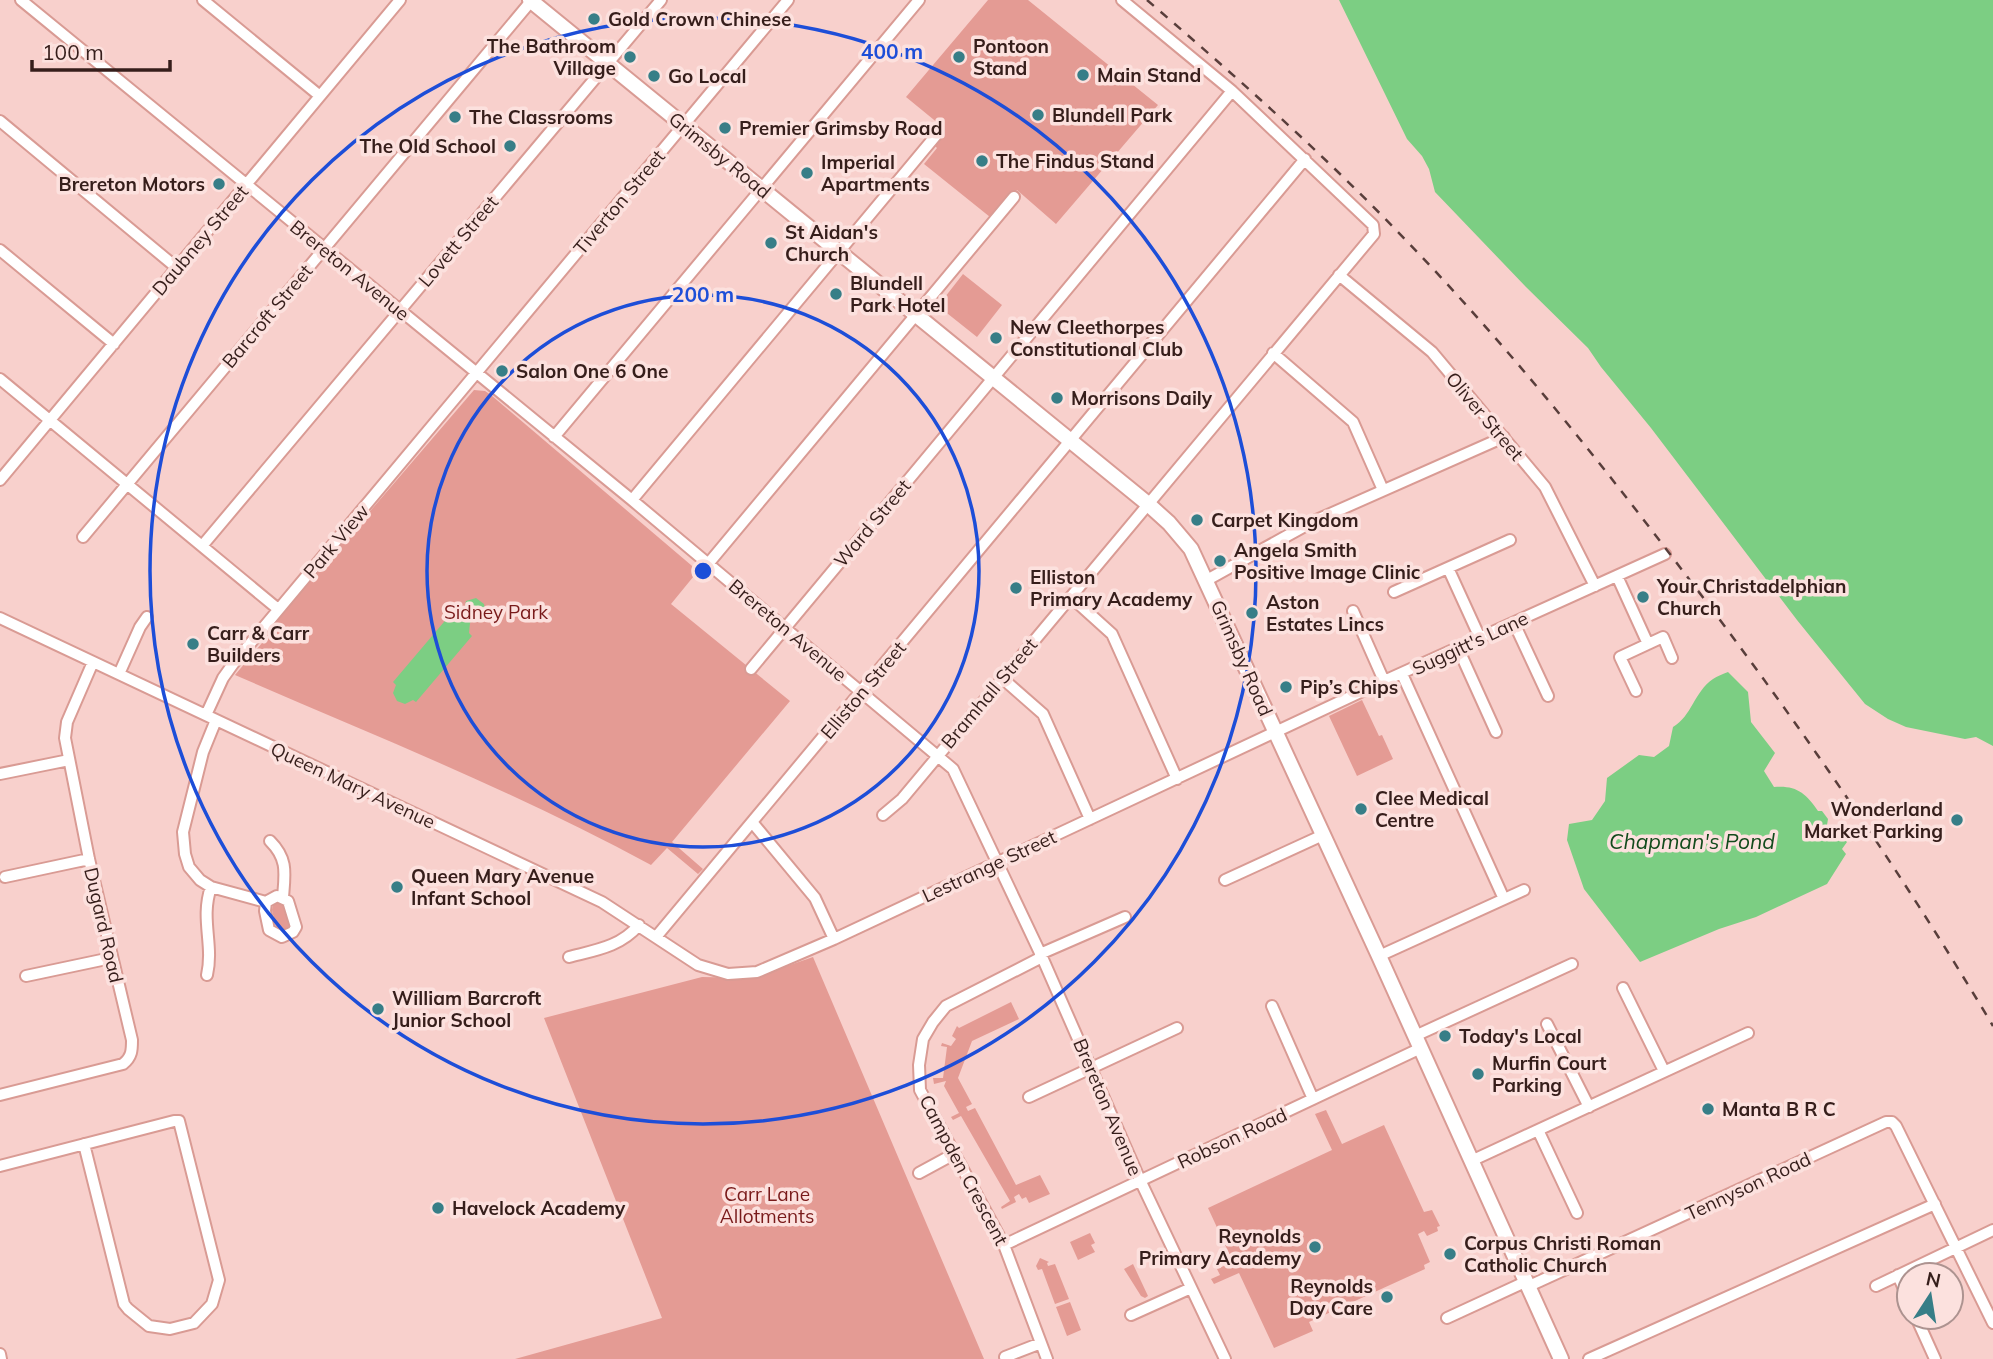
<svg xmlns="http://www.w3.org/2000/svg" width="1993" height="1359" viewBox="0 0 1993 1359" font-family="Mulish,sans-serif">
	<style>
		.green { fill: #e49b94 }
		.water { fill: #7cce83 }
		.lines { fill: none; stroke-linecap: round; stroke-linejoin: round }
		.minor-casing { stroke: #d99b94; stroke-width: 14 }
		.major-casing { stroke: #d99b94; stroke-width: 18 }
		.minor { stroke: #fff; stroke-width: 10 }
		.major { stroke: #fff; stroke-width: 14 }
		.rail { stroke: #593e3b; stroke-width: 2.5; stroke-dasharray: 9 9; stroke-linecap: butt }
		.ring { fill: none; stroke: #1d4ed8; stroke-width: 3.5 }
		.poi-dot { fill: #377e87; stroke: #fce1de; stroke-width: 2.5 }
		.labels { text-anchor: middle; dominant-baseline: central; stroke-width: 7; stroke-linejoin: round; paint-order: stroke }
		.poi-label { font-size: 19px; font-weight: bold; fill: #361e1b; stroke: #fce1de; text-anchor: start }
		.street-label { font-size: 19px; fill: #361e1b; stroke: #fce1de }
		.park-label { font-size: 19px; fill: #791a1a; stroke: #fce1de }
		.water-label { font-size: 21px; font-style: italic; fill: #124b1c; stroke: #fce1de }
		.centre { fill: #1d4ed8; stroke: #fce1de; stroke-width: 3.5 }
		.ring-label { font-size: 21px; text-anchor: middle; font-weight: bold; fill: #1d4ed8; stroke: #fce1de; stroke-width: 7; stroke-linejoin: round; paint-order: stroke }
	</style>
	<rect width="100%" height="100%" fill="#f8d0cc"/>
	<path class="green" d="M988,0H1028L1158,105L1056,224L1017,190L990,217L924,164L937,148L927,138L939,124L906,97Z
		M963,274L1002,305L977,337L938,306Z
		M474,390L485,391L491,395L698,571L671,604L790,701L672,842L703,869L698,874L667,848L651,865C517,792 375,736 235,675L262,643L281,615Z
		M1362,700L1379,736L1382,735L1393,759L1357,776L1329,716Z
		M278,901L283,903L291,924L285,932L276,928L272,910L273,904Z
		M813,957L984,1359H515L662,1318L544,1018L702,977L753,978Z
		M1011,1002L1019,1019L972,1041L958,1078L972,1104L966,1107L968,1111L975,1108L1016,1185L1040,1175L1050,1194L1029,1203L1026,1197L1022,1199L1019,1194L1014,1197L1016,1202L1002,1209L1001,1207L1010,1201L961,1116L953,1120L951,1117L959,1113L944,1086L946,1081L934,1084L933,1078H943L947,1047L941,1046L942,1043L951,1046L956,1039L952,1036L957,1026L959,1028Z
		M1326,1110L1342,1144L1384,1125L1424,1212L1432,1210L1440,1226L1437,1227L1438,1231L1427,1236L1424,1231L1418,1234L1430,1262L1424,1265L1425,1269L1309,1322L1313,1331L1274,1348L1239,1273L1214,1284L1211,1279L1220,1275L1217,1269L1233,1262L1208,1208L1332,1150L1315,1114Z
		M1090,1233L1095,1243L1091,1245L1095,1252L1078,1260L1070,1242Z
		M1040,1258L1049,1262L1047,1263L1048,1266L1055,1264L1069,1299L1055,1304L1042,1269L1038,1270L1036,1266Z
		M1133,1264L1148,1296L1145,1298L1141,1296L1124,1269Z
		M1070,1302L1081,1330L1067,1336L1056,1307Z"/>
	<path class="water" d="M1339,0H1993V746L1976,737L1965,739L1906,727L1888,719L1865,704L1797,620L1651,428L1601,367L1588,348L1526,287L1435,192L1429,169L1422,156L1407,139Z
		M476,598L484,604C488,619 476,616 470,623L469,633L472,636L416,702L413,700L405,704L397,701L393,693L396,685L393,682L449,616L452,619L455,616L463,617L466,601Z
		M1728,672L1748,692L1751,722L1775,753L1764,771L1774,787C1796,785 1806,793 1818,811H1822L1828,819L1827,825L1836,838L1843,836L1847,842L1842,849L1846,854L1827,884L1756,917L1719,929L1640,962L1584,889L1567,840L1569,824L1592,820L1605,801L1607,778L1639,755L1654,757L1669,746L1673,727C1692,716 1694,692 1713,679C1717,676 1723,674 1728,672Z"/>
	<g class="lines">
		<defs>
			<path id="minor" d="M21,0L632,500L953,769L1042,957L1140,1180L1225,1359
				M203,0L320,96
				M0,121L177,268
				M0,250L114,344
				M1339,275L1432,352L1545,487L1595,586
				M1273,353L1353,422L1383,490
				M0,379L278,609
				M554,437L919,0
				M0,480L400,0
				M632,500L938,133
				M83,537L532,0
				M202,546L661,0
				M708,564L1014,197
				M1448,568L1480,638
				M1617,576L1648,644
				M1207,580L1312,522L1504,437
				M1394,592L1510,540
				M1071,597L1112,634L1177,779
				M1353,611L1384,681
				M0,618L602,902L698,965L728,974L757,972L834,939L1384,681L1665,554
				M1514,623L1548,696
				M1458,648L1496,732
				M751,669L1232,91
				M119,674L140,627L147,617
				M1402,674L1504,899
				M1002,678L1043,714L1090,819
				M1636,691L1620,657L1663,637L1672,658
				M206,715L223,678L233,664L788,0
				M216,720L203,752L183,832L185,854L189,867L200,880L211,887L266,902
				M0,774L69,760
				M883,815L902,799L1374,234L1373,225L1232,91L1122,0
				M752,822L815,898L834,939
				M270,841C288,859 285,873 283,897
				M5,877L89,859
				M1225,880L1323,835
				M277,896L288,901L296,927L293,932L282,937L269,930L265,911L266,902Z
				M656,937L1305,159
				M1040,954L1125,917
				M1379,956L1524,890
				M569,957C596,950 620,947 639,925
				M1042,957L946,1006L933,1022L923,1039L919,1065L920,1090L1004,1245L1047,1359
				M207,975C214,944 200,919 211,887
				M26,976L111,958
				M1623,988L1664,1071
				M1272,1006L1313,1099
				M1547,1024L1589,1107
				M1415,1036L1572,964
				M0,1095L123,1064C132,1057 132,1050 132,1040L89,859L65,738L67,722L93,662
				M1029,1097L1177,1028
				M1538,1130L1577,1213
				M1471,1161L1748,1033
				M0,1166L174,1121H179L219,1280L212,1304L194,1323L170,1329L149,1326L128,1309L124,1304L84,1144
				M919,1173L954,1154
				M1004,1245L1421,1048
				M1898,1275L1909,1301
				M1876,1286L1993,1230
				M1527,1287L1886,1122H1892L1896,1126L1993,1323
				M1131,1315L1191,1288
				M1916,1317L1935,1359
				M1447,1318L1525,1282
				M0,1354L1,1359
				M1005,1357L1041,1343
				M1589,1359L1935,1204"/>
			<path id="major" d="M530,0L1148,504L1169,523L1191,549L1379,956L1561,1359"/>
		</defs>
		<use href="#minor" class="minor-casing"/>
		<use href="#major" class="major-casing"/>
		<use href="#minor" class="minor"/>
		<use href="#major" class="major"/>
		<path class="rail" d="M1147,0C1233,74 1319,150 1398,232C1500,337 1591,450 1679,566C1792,713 1898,867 1993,1026"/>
	</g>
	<g class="ring">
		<circle cx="703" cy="571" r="276"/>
		<circle cx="703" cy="571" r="553"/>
	</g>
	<g class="poi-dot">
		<circle cx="594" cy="19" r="7"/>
		<circle cx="630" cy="57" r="7"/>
		<circle cx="959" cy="57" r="7"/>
		<circle cx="1083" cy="75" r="7"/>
		<circle cx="654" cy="76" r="7"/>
		<circle cx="1038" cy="115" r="7"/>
		<circle cx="455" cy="117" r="7"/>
		<circle cx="725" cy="128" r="7"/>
		<circle cx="510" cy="146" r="7"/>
		<circle cx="982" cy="161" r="7"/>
		<circle cx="807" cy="173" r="7"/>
		<circle cx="219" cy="184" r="7"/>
		<circle cx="771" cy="243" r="7"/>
		<circle cx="836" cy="294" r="7"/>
		<circle cx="996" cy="338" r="7"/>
		<circle cx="502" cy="371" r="7"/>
		<circle cx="1057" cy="398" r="7"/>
		<circle cx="1197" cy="520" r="7"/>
		<circle cx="1220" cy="561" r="7"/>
		<circle cx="1016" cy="588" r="7"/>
		<circle cx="1643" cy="597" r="7"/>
		<circle cx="1252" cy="613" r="7"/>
		<circle cx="193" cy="644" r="7"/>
		<circle cx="1286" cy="687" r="7"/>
		<circle cx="1361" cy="809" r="7"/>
		<circle cx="1957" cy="820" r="7"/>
		<circle cx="397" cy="887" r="7"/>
		<circle cx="378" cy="1009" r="7"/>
		<circle cx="1445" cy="1036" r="7"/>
		<circle cx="1478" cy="1074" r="7"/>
		<circle cx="1708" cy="1109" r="7"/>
		<circle cx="438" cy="1208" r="7"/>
		<circle cx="1315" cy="1247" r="7"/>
		<circle cx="1450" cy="1254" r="7"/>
		<circle cx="1387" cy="1297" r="7"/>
	</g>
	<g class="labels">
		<g class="poi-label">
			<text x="608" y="19">Gold Crown Chinese</text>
			<text x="616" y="46" text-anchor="end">The Bathroom<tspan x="616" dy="22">Village</tspan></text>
			<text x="973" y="46">Pontoon<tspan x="973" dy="22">Stand</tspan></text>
			<text x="1097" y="75">Main Stand</text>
			<text x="668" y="76">Go Local</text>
			<text x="1052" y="115">Blundell Park</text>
			<text x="469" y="117">The Classrooms</text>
			<text x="739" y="128">Premier Grimsby Road</text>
			<text x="496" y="146" text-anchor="end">The Old School</text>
			<text x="996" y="161">The Findus Stand</text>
			<text x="821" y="162">Imperial<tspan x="821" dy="22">Apartments</tspan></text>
			<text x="205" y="184" text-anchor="end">Brereton Motors</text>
			<text x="785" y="232">St Aidan's<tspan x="785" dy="22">Church</tspan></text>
			<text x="850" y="283">Blundell<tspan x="850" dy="22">Park Hotel</tspan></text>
			<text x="1010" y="327">New Cleethorpes<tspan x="1010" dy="22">Constitutional Club</tspan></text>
			<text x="516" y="371">Salon One 6 One</text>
			<text x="1071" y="398">Morrisons Daily</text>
			<text x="1211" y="520">Carpet Kingdom</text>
			<text x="1234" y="550">Angela Smith<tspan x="1234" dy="22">Positive Image Clinic</tspan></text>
			<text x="1030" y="577">Elliston<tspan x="1030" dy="22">Primary Academy</tspan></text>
			<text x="1657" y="586">Your Christadelphian<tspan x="1657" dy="22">Church</tspan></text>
			<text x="1266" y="602">Aston<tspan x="1266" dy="22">Estates Lincs</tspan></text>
			<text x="207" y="633">Carr &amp; Carr<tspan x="207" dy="22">Builders</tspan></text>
			<text x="1300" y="687">Pip’s Chips</text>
			<text x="1375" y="798">Clee Medical<tspan x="1375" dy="22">Centre</tspan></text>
			<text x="1943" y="809" text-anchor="end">Wonderland<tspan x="1943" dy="22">Market Parking</tspan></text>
			<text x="411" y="876">Queen Mary Avenue<tspan x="411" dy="22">Infant School</tspan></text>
			<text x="392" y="998">William Barcroft<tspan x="392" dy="22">Junior School</tspan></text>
			<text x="1459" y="1036">Today's Local</text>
			<text x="1492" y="1063">Murfin Court<tspan x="1492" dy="22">Parking</tspan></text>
			<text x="1722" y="1109">Manta B R C</text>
			<text x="452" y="1208">Havelock Academy</text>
			<text x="1301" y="1236" text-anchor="end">Reynolds<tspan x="1301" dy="22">Primary Academy</tspan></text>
			<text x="1464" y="1243">Corpus Christi Roman<tspan x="1464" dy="22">Catholic Church</tspan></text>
			<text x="1373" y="1286" text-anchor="end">Reynolds<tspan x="1373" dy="22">Day Care</tspan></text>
		</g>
		<g class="street-label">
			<text transform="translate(720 155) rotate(39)">Grimsby Road</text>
			<text transform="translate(619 202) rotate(-50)">Tiverton Street</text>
			<text transform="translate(200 240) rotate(-50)">Daubney Street</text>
			<text transform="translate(458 241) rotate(-50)">Lovett Street</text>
			<text transform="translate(350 270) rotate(39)">Brereton Avenue</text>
			<text transform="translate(267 316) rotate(-50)">Barcroft Street</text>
			<text transform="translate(1485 416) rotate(50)">Oliver Street</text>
			<text transform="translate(872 523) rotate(-50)">Ward Street</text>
			<text transform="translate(336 541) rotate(-50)">Park View</text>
			<text transform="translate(788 630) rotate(40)">Brereton Avenue</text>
			<text transform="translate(1470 643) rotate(-25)">Suggitt's Lane</text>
			<text transform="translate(1242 658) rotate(66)">Grimsby Road</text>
			<text transform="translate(863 690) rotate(-50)">Elliston Street</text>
			<text transform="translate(989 693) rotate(-50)">Bramhall Street</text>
			<text transform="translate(353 785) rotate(25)">Queen Mary Avenue</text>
			<text transform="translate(989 866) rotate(-25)">Lestrange Street</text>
			<text transform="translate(104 925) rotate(77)">Dugard Road</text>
			<text transform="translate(1108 1107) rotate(67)">Brereton Avenue</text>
			<text transform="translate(1232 1138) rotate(-25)">Robson Road</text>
			<text transform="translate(964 1170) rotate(62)">Campden Crescent</text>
			<text transform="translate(1748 1186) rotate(-25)">Tennyson Road</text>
		</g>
		<g class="park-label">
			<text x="496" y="612">Sidney Park</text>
			<text x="767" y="1194">Carr Lane<tspan x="767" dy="22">Allotments</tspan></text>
		</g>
		<g class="water-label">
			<text x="1692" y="841">Chapman's Pond</text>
		</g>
	</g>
	<circle cx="703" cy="571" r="10" class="centre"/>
	<g class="ring-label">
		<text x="892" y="59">400 m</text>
		<text x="703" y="302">200 m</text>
	</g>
	<g transform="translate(1930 1296) rotate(12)"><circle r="33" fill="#fce1de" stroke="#ad9390" stroke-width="2"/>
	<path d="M0-5L12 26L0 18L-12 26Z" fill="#377e87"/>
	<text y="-10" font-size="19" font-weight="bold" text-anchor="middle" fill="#361e1b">N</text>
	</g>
	<path d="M32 60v10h138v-10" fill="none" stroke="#361e1b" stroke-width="3.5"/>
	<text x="42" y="60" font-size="21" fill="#361e1b" stroke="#fce1de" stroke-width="5" paint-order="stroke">100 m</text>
</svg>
